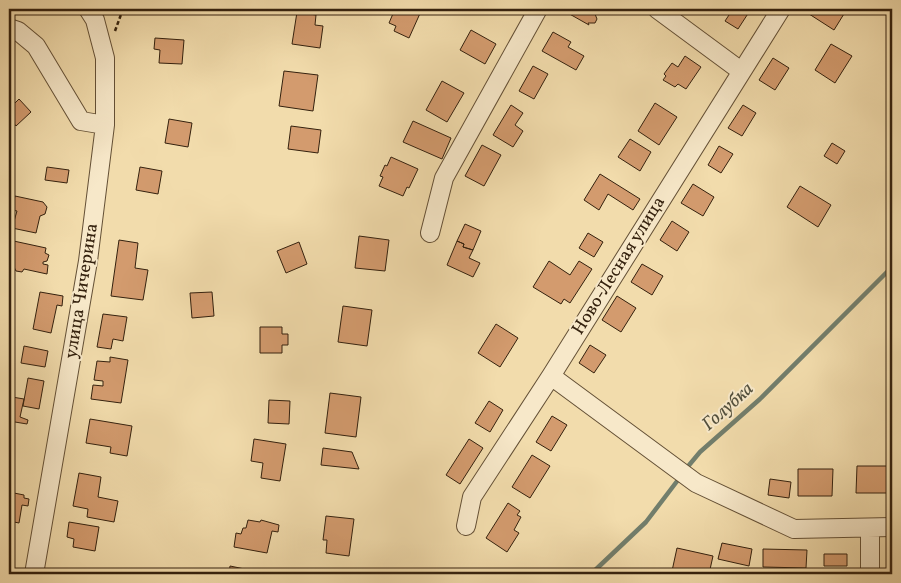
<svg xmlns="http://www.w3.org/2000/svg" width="901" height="583" viewBox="0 0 901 583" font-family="Vollkorn,serif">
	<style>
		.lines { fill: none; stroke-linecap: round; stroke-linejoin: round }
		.stream { stroke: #727e6c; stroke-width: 4.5 }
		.building { fill: #d39b6e; stroke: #34210e }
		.minor-casing { stroke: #645036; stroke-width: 20 }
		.path { stroke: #34210e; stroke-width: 2.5; stroke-dasharray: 4 2.5; stroke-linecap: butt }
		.minor { stroke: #f7e8c9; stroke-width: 18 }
		.labels { text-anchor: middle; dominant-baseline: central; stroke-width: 4; stroke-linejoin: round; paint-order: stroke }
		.street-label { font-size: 18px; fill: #34210e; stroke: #f7e8c9 }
		.water-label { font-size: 19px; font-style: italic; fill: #53503d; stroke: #f7e8c9 }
	</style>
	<rect width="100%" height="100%" fill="#f2dcac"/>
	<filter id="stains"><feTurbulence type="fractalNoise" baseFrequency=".004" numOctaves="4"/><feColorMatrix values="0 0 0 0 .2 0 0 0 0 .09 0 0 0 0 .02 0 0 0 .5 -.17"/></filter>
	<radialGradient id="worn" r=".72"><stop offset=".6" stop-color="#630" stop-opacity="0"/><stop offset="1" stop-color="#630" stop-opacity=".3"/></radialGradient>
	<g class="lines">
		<path class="stream" d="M685,470L700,452L760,399L892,267
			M591,574L646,522L681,476"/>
	</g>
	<path class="building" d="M395,9H422L409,38L394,31L396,26L389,23Z
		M568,9H598L595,14L597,19L595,23H588L589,25L566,12Z
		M733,9H751L738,29L725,21Z
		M808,9H847L834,30L806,12Z
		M297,12L316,15L315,25L323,26L320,48L292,44Z
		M471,30L496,44L485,64L460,50Z
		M553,32L571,42L568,47L584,56L576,70L542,51Z
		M155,38L184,40L182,64L159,63L160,50L154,49Z
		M831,44L852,56L835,83L815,70Z
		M685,56L701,67L686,89L678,84L675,87L663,80L666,76L664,74L672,63L678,67Z
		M773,58L789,68L775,90L759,80Z
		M533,66L548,74L534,99L519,91Z
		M284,71L318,75L313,111L279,106Z
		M442,81L464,93L447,122L426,110Z
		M19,99L31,112L16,126L9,117V109Z
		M655,103L677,117L659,145L638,131Z
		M511,105L523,113L515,125L523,131L513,147L493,135Z
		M743,105L756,113L742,136L728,128Z
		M169,119L192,123L188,147L165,143Z
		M413,121L451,138L442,159L403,142Z
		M291,126L321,130L318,153L288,149Z
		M630,139L651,152L640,171L618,157Z
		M832,143L845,151L837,164L824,156Z
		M482,145L501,155L484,186L465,176Z
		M719,146L733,154L721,173L708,165Z
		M391,157L418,169L409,188L407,187L403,196L379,186L383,177L380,176L385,165L387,166Z
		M47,167L69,170L67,183L45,180Z
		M140,167L162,171L158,194L136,190Z
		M600,174L640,199L633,210L608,194L599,210L584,200Z
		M693,184L714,197L703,216L681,203Z
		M800,186L831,205L818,227L787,207Z
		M15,196L43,202L47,207L45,214L40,216L36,233L12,228L17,211L12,210Z
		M672,221L689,232L677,251L660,240Z
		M465,224L481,231L473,250L463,247L464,244L457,241Z
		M588,233L603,242L594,257L579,248Z
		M359,236L389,240L385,271L355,268Z
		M9,240L46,248L45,253L49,255L47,261L43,262V264L48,265L47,274L24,269L22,272L16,271L14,267L11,266L14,255L9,254Z
		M119,240L138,243L135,268L148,270L143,300L111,296Z
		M457,241L464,244L463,247L473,250L469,258L480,263L473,277L447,265Z
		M299,242L307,264L286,273L277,251Z
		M549,261L570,275L579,261L592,269L570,303L564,299L561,304L533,287Z
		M642,264L663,276L652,295L631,282Z
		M40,292L63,296L62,306L57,305L51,333L33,329Z
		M212,292L214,316L192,318L190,293Z
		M617,296L636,308L621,332L602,320Z
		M343,306L372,310L367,346L338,342Z
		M103,314L127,317L123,341L113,339L111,349L97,347Z
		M496,324L518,338L500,367L478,353Z
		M260,327H282V334H288V345H282V353H260Z
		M590,345L606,355L594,373L579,363Z
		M24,346L48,351L45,367L21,363Z
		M110,357L128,360L121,403L91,399L93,385L103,386V381L94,380L97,361L110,362Z
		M28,378L44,381L39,409L23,406Z
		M330,393L361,397L356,437L325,433Z
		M12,397L24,399L20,417L28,420L27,424L9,421Z
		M269,400L290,401L289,424L268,423Z
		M489,401L503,410L490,432L475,423Z
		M552,416L567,425L551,451L536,442Z
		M90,419L132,426L127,456L110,453L111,447L86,443Z
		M254,439L286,444L280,481L261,478L263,463L251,461Z
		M469,439L483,448L460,484L446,475Z
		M323,448L352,452L359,469L321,465Z
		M532,455L550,466L530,498L512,487Z
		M857,466H891V493H856Z
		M798,469H833L832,496H798Z
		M79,473L101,477L98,497L118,501L114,522L87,517L88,509L73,506Z
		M770,479L791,482L789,498L768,495Z
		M9,492L24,495V498L29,499L28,506L22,505L19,523L9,521Z
		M508,503L520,511L517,515L521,517L514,530L519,533L507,552L486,538Z
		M326,516L354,519L349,556L326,553L327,540H323Z
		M248,520L260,522L261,520L279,525L278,532L272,531L267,553L234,547L236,533L241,534L243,528H246Z
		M69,522L99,527L95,551L73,547L74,539L67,537Z
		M722,543L752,549L749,566L718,559Z
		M677,548L713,556L709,574H685L672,571Z
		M763,549L807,550L806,568L763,567Z
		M824,554H847V566H824Z
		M230,566L264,573V574H229Z"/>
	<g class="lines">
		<defs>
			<path id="minor" d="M657,9L741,71
				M9,28L18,31L36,46L81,121L105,125
				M430,233L444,178L538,9
				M551,376L696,483L794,529L892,527
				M466,526L472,497L551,376L781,9
				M34,574L88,261L105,125V58L95,20L88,9
				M870,574V528"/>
		</defs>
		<use href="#minor" class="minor-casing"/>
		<path class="path" d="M115,31L123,9"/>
		<use href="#minor" class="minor"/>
	</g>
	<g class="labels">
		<g class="street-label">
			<text transform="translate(619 266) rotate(-58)">Ново-Лесная улица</text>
			<text transform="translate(82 291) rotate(-81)">улица Чичерина</text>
		</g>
		<g class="water-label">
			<text transform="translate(728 407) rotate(-42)">Голубка</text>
		</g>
	</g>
	<rect width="901" height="583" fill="none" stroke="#f2dcac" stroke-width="30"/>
	<rect x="10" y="10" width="881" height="563" fill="none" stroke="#34210e" stroke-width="2.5"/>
	<rect x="15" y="15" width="871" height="553" fill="none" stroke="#34210e"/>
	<rect width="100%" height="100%" filter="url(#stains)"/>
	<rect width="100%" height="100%" fill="url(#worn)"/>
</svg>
